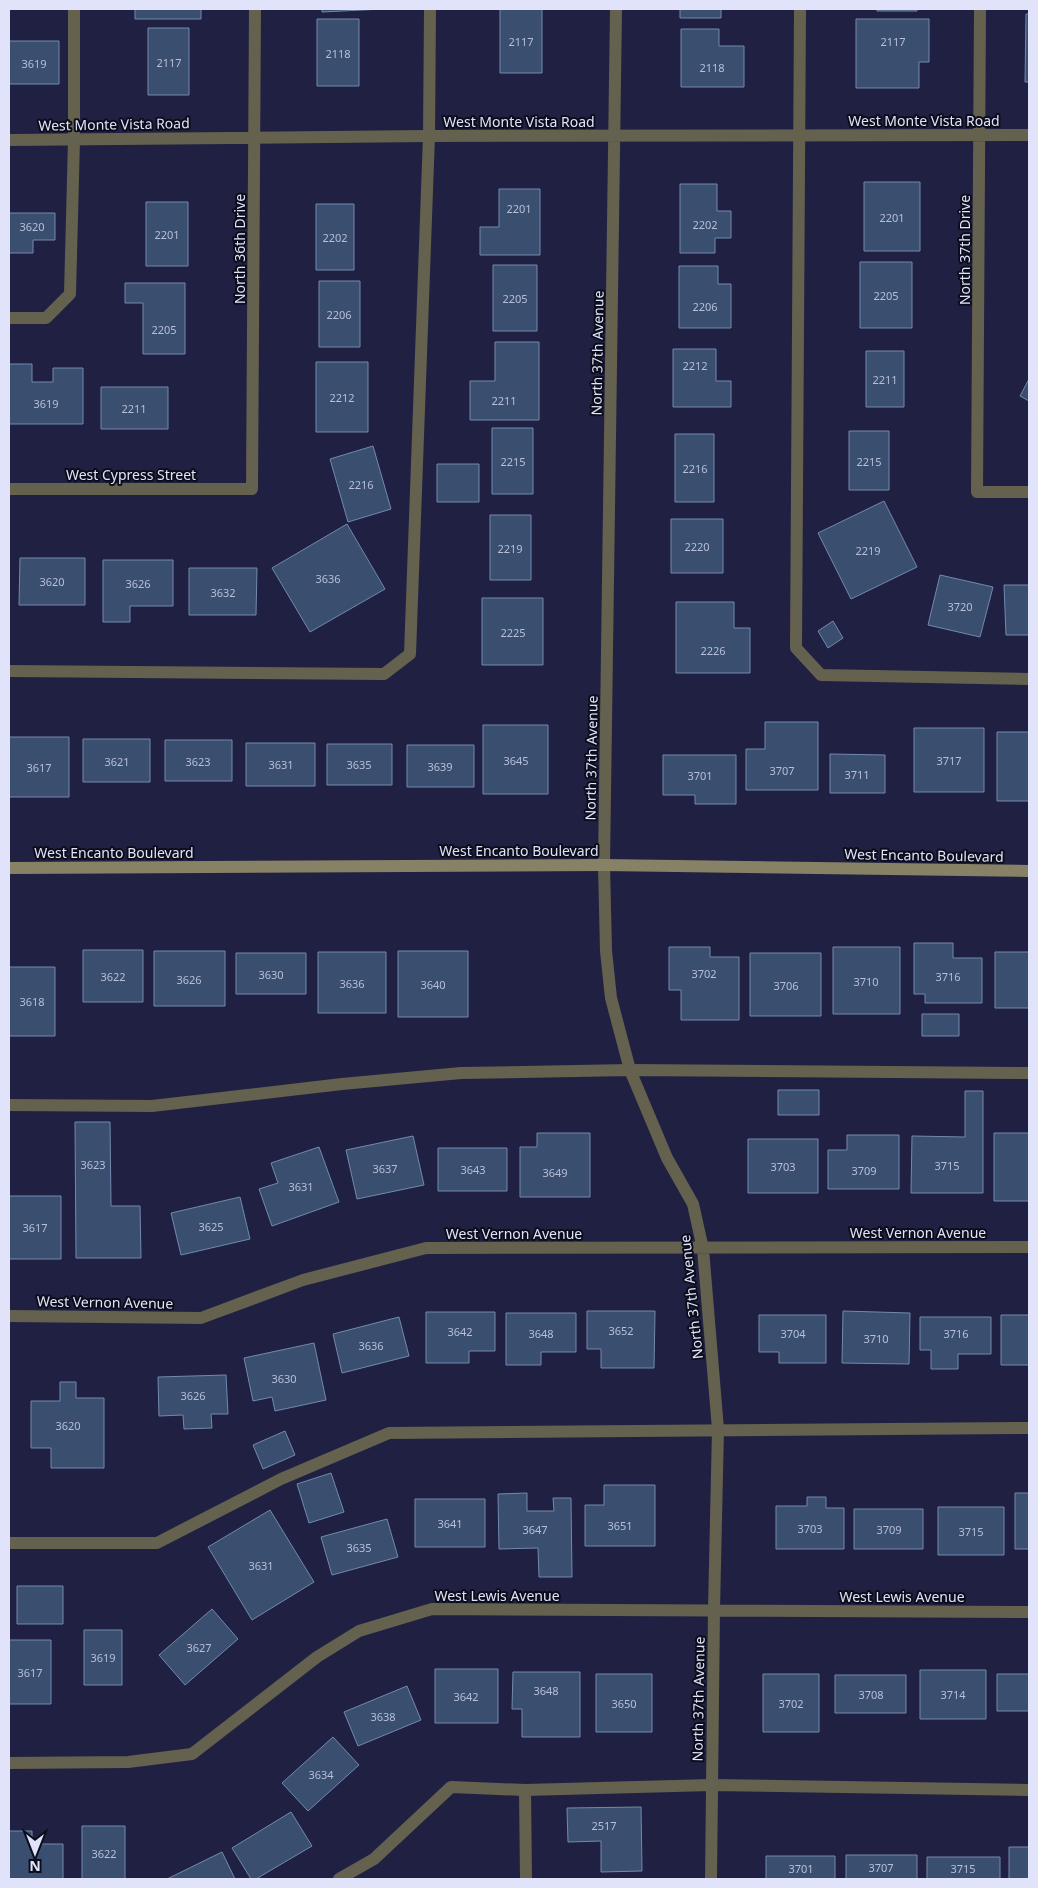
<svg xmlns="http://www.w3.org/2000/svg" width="1038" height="1888" viewBox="0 0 1038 1888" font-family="'Noto Sans',sans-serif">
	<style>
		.building { fill: #3a4f70; stroke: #7289ad }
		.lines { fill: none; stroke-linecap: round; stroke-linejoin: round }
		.lane { stroke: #64614f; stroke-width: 12 }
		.street { stroke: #64614f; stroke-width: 12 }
		.secondary { stroke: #878266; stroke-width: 12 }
		.labels { text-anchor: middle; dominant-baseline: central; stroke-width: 4; stroke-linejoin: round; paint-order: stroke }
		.number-label { font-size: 11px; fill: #b6bed8 }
		.street-label { font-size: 14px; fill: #e0e3fa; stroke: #0c0d1b }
	</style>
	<rect width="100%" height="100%" fill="#202142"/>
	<path class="building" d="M135,9H201V19H135Z
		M322,9H383L322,12Z
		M500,9H542V73H500Z
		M680,9H721V18H680Z
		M877,9H917V11H877Z
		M1026,14H1029V82H1025Z
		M317,19H359V86H317Z
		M856,19H929V62H919V88H856Z
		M148,28H189V95H148Z
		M681,29H719V46H744V87H681Z
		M9,41H59V84H9Z
		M864,182H920V251H864Z
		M680,184H717V211H731V238H715V253H680Z
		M499,189H540V255H480V227H499Z
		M146,202H188V266H146Z
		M316,204H354V270H316Z
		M9,213H55V240H33V253H9Z
		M860,262H912V328H860Z
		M493,265H537V331H493Z
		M679,266H718V284H731V328H679Z
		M319,281H360V347H319Z
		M125,283H185V354H143V303H125Z
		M495,342H539V420H470V381H495Z
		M673,349H716V381H731V407H673Z
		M866,351H904V407H866Z
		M316,362H368V432H316Z
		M9,364H32V382H53V368H83V424H9Z
		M1029,379V401L1020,396Z
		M101,387H168V429H101Z
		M492,428H533V494H492Z
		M849,431H889V490H849Z
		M675,434H714V502H675Z
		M373,446L391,509L348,522L330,459Z
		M437,464H479V502H437Z
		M884,501L917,567L851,599L818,533Z
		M490,515H531V580H490Z
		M671,519H723V573H671Z
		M347,524L385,589L310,632L272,568Z
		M20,558H85V605H19Z
		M103,560H173V606H130V622H103Z
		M189,568H257L256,615H189Z
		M940,575L993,587L980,637L928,625Z
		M1004,585H1029V635H1006Z
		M482,598H543V665H482Z
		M676,602H734V628H750V673H676Z
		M833,621L843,638L828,648L818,631Z
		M765,722H818V790H746V749H765Z
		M483,725H548V794H483Z
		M914,728H984V792H914Z
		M997,732H1029V801H997Z
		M9,737H69V797H9Z
		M83,739H150V782H83Z
		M165,740H232V781H165Z
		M246,743H315V786H246Z
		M327,744H392V785H327Z
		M407,745H474V787H407Z
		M830,754L885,755V793H830Z
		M663,755H736V804H695V795H663Z
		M914,943H953V958H982V1003H925V994H914Z
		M669,947H710V957H739V1020H681V990H669Z
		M833,947H900V1014H833Z
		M83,950H143V1002H83Z
		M154,951H225V1006H154Z
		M398,951H468V1017H398Z
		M318,952H386V1013H318Z
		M995,952H1029V1008H995Z
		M236,953H306V994H236Z
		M750,953H821V1016H750Z
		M9,967H55V1036H9Z
		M922,1014H959V1036H922Z
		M778,1090H819V1115H778Z
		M965,1091H983V1193H911L912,1136L965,1137Z
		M75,1122H110L111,1206H140L141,1258H76Z
		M537,1133H590V1197H520V1147H537Z
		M994,1133H1029V1201H994Z
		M847,1135H899V1189H828V1150H847Z
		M413,1136L424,1185L357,1199L346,1150Z
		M748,1139H818V1193H748Z
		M319,1147L339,1202L272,1226L259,1189L278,1183L271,1163Z
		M438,1148H507V1191H438Z
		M9,1196H61V1259H9Z
		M240,1197L250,1239L181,1255L171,1213Z
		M587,1311H655L654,1368H601V1349H587Z
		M843,1311L910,1313L909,1364L842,1363Z
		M426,1312H495V1351H469V1363H426Z
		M506,1313H576V1352H541V1365H506Z
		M759,1315H826V1363H779V1352H759Z
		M1001,1315H1029V1365H1001Z
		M399,1317L409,1356L342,1373L333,1334Z
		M920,1317H991V1354H958V1369H931V1350H920Z
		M314,1343L326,1400L275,1411L272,1397L253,1401L244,1358Z
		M226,1375L228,1414H211L212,1428L184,1429L183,1415L159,1416L158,1377Z
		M60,1382H76V1398H104V1468H51V1448H31V1401H60Z
		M285,1431L295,1455L263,1469L253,1445Z
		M331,1473L344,1512L309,1523L297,1484Z
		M604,1485H655V1546H585V1505H604Z
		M527,1493V1511H554L553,1498H571L572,1577H539L538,1548L499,1549L498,1494Z
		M1015,1493H1029V1549H1015Z
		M807,1497H826V1508H844V1549H776V1506H807Z
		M415,1499H485V1547H415Z
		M938,1507H1004V1555H938Z
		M854,1509H923V1549H854Z
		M270,1510L314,1582L252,1620L208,1547Z
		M387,1519L398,1557L332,1575L321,1537Z
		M17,1586H63V1624H17Z
		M212,1609L238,1639L185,1685L159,1655Z
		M84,1630H122V1685H84Z
		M9,1640H51V1704H9Z
		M435,1669H498V1723H435Z
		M920,1670H986V1719H920Z
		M513,1672H580V1737H522V1709H512Z
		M596,1674H652V1732H596Z
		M763,1674H819V1732H763Z
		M997,1674H1029V1711H997Z
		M835,1675H906V1713H835Z
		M407,1686L421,1720L358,1746L344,1712Z
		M333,1737L359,1765L308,1811L282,1783Z
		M641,1807L642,1871L601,1872V1841L568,1842L567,1808Z
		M291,1812L312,1846L256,1879H251L232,1848Z
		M82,1826H125V1879H82Z
		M9,1831H32V1844H63V1879H9Z
		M1009,1847H1029V1879H1009Z
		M222,1852L235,1879H167Z
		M846,1855H917V1879H846Z
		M766,1856H835V1879H766Z
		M927,1857H1000V1879H927Z"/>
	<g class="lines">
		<path class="lane" d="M800,9L796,648L821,675L1029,679
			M9,318H46L70,294L74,140V9
			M9,671L384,674L410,654L429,136L430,9
			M9,1105L152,1106L342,1084L461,1073L630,1070L1029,1073
			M9,1543H157L281,1479L389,1433L1029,1428
			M525,1790L526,1879
			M339,1879L374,1859L451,1787L525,1790L712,1785L1029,1790"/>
		<path class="street" d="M616,9L604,865L606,951L611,998L630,1070L667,1158L693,1204L703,1249L718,1429L714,1610L711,1879
			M980,9L977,492H1029
			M9,140L429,136L1029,135
			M9,489H252L255,9
			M9,1316L201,1318L303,1280L426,1248L1029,1247
			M9,1763L128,1762L192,1754L317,1657L359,1631L432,1609L1029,1612"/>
		<path class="secondary" d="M9,868L604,865L1029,871"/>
	</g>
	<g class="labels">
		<g class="number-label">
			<text x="521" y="41">2117</text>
			<text x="893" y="41">2117</text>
			<text x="338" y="53">2118</text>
			<text x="169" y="62">2117</text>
			<text x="34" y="63">3619</text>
			<text x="712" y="67">2118</text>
			<text x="519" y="208">2201</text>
			<text x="892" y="217">2201</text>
			<text x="705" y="224">2202</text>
			<text x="32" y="226">3620</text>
			<text x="167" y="234">2201</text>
			<text x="335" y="237">2202</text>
			<text x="886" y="295">2205</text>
			<text x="515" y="298">2205</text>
			<text x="705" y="306">2206</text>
			<text x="339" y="314">2206</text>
			<text x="164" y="329">2205</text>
			<text x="695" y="365">2212</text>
			<text x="885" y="379">2211</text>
			<text x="342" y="397">2212</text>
			<text x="504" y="400">2211</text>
			<text x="46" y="403">3619</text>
			<text x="134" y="408">2211</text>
			<text x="513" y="461">2215</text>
			<text x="869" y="461">2215</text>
			<text x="695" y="468">2216</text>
			<text x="361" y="484">2216</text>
			<text x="697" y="546">2220</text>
			<text x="510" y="548">2219</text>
			<text x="868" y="550">2219</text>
			<text x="328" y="578">3636</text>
			<text x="52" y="581">3620</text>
			<text x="138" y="583">3626</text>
			<text x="223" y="592">3632</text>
			<text x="960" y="606">3720</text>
			<text x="513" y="632">2225</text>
			<text x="713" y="650">2226</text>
			<text x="516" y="760">3645</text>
			<text x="949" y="760">3717</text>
			<text x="117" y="761">3621</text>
			<text x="198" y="761">3623</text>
			<text x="281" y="764">3631</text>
			<text x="359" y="764">3635</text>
			<text x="440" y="766">3639</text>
			<text x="39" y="767">3617</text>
			<text x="782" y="770">3707</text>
			<text x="857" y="774">3711</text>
			<text x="700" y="775">3701</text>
			<text x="704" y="973">3702</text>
			<text x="271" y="974">3630</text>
			<text x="113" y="976">3622</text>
			<text x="948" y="976">3716</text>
			<text x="189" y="979">3626</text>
			<text x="866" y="981">3710</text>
			<text x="352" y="983">3636</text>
			<text x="433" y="984">3640</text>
			<text x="786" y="985">3706</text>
			<text x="32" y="1001">3618</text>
			<text x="93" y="1164">3623</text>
			<text x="947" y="1165">3715</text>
			<text x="783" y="1166">3703</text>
			<text x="385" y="1168">3637</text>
			<text x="473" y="1169">3643</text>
			<text x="864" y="1170">3709</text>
			<text x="555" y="1172">3649</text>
			<text x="301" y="1186">3631</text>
			<text x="211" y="1226">3625</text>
			<text x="35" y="1227">3617</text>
			<text x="621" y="1330">3652</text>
			<text x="460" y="1331">3642</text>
			<text x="541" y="1333">3648</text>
			<text x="793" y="1333">3704</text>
			<text x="956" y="1333">3716</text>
			<text x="876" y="1338">3710</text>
			<text x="371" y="1345">3636</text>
			<text x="284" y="1378">3630</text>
			<text x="193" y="1395">3626</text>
			<text x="68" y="1425">3620</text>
			<text x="450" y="1523">3641</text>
			<text x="620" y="1525">3651</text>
			<text x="810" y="1528">3703</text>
			<text x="535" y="1529">3647</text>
			<text x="889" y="1529">3709</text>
			<text x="971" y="1531">3715</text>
			<text x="359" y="1547">3635</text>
			<text x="261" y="1565">3631</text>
			<text x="199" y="1647">3627</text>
			<text x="103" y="1657">3619</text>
			<text x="30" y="1672">3617</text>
			<text x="546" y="1690">3648</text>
			<text x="871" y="1694">3708</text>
			<text x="953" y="1694">3714</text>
			<text x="466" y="1696">3642</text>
			<text x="624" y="1703">3650</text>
			<text x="791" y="1703">3702</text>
			<text x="383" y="1716">3638</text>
			<text x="321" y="1774">3634</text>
			<text x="604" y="1825">2517</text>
			<text x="104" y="1853">3622</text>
			<text x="881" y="1867">3707</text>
			<text x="801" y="1868">3701</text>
			<text x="963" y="1868">3715</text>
		</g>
		<g class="street-label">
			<text x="924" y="120">West Monte Vista Road</text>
			<text x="519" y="121">West Monte Vista Road</text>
			<text transform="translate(114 124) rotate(-1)">West Monte Vista Road</text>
			<text transform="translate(239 249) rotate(-90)">North 36th Drive</text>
			<text transform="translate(964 250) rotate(-90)">North 37th Drive</text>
			<text transform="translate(597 353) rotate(-89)">North 37th Avenue</text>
			<text x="131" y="474">West Cypress Street</text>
			<text transform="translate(591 758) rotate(-89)">North 37th Avenue</text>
			<text x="519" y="850">West Encanto Boulevard</text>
			<text x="114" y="852">West Encanto Boulevard</text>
			<text transform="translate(924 855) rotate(1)">West Encanto Boulevard</text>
			<text x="918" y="1232">West Vernon Avenue</text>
			<text x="514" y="1233">West Vernon Avenue</text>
			<text transform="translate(691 1297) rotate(-96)">North 37th Avenue</text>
			<text transform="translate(105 1302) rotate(1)">West Vernon Avenue</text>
			<text x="497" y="1595">West Lewis Avenue</text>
			<text x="902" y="1596">West Lewis Avenue</text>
			<text transform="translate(698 1699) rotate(-89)">North 37th Avenue</text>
		</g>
	</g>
	<rect width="1038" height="1888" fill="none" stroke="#e0e3fa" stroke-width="20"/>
	<g transform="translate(35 1853) rotate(180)" stroke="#0c0d1b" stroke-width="4" paint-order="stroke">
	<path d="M0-4L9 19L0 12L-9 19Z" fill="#e0e3fa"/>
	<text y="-8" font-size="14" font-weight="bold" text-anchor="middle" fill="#e0e3fa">N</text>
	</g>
</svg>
